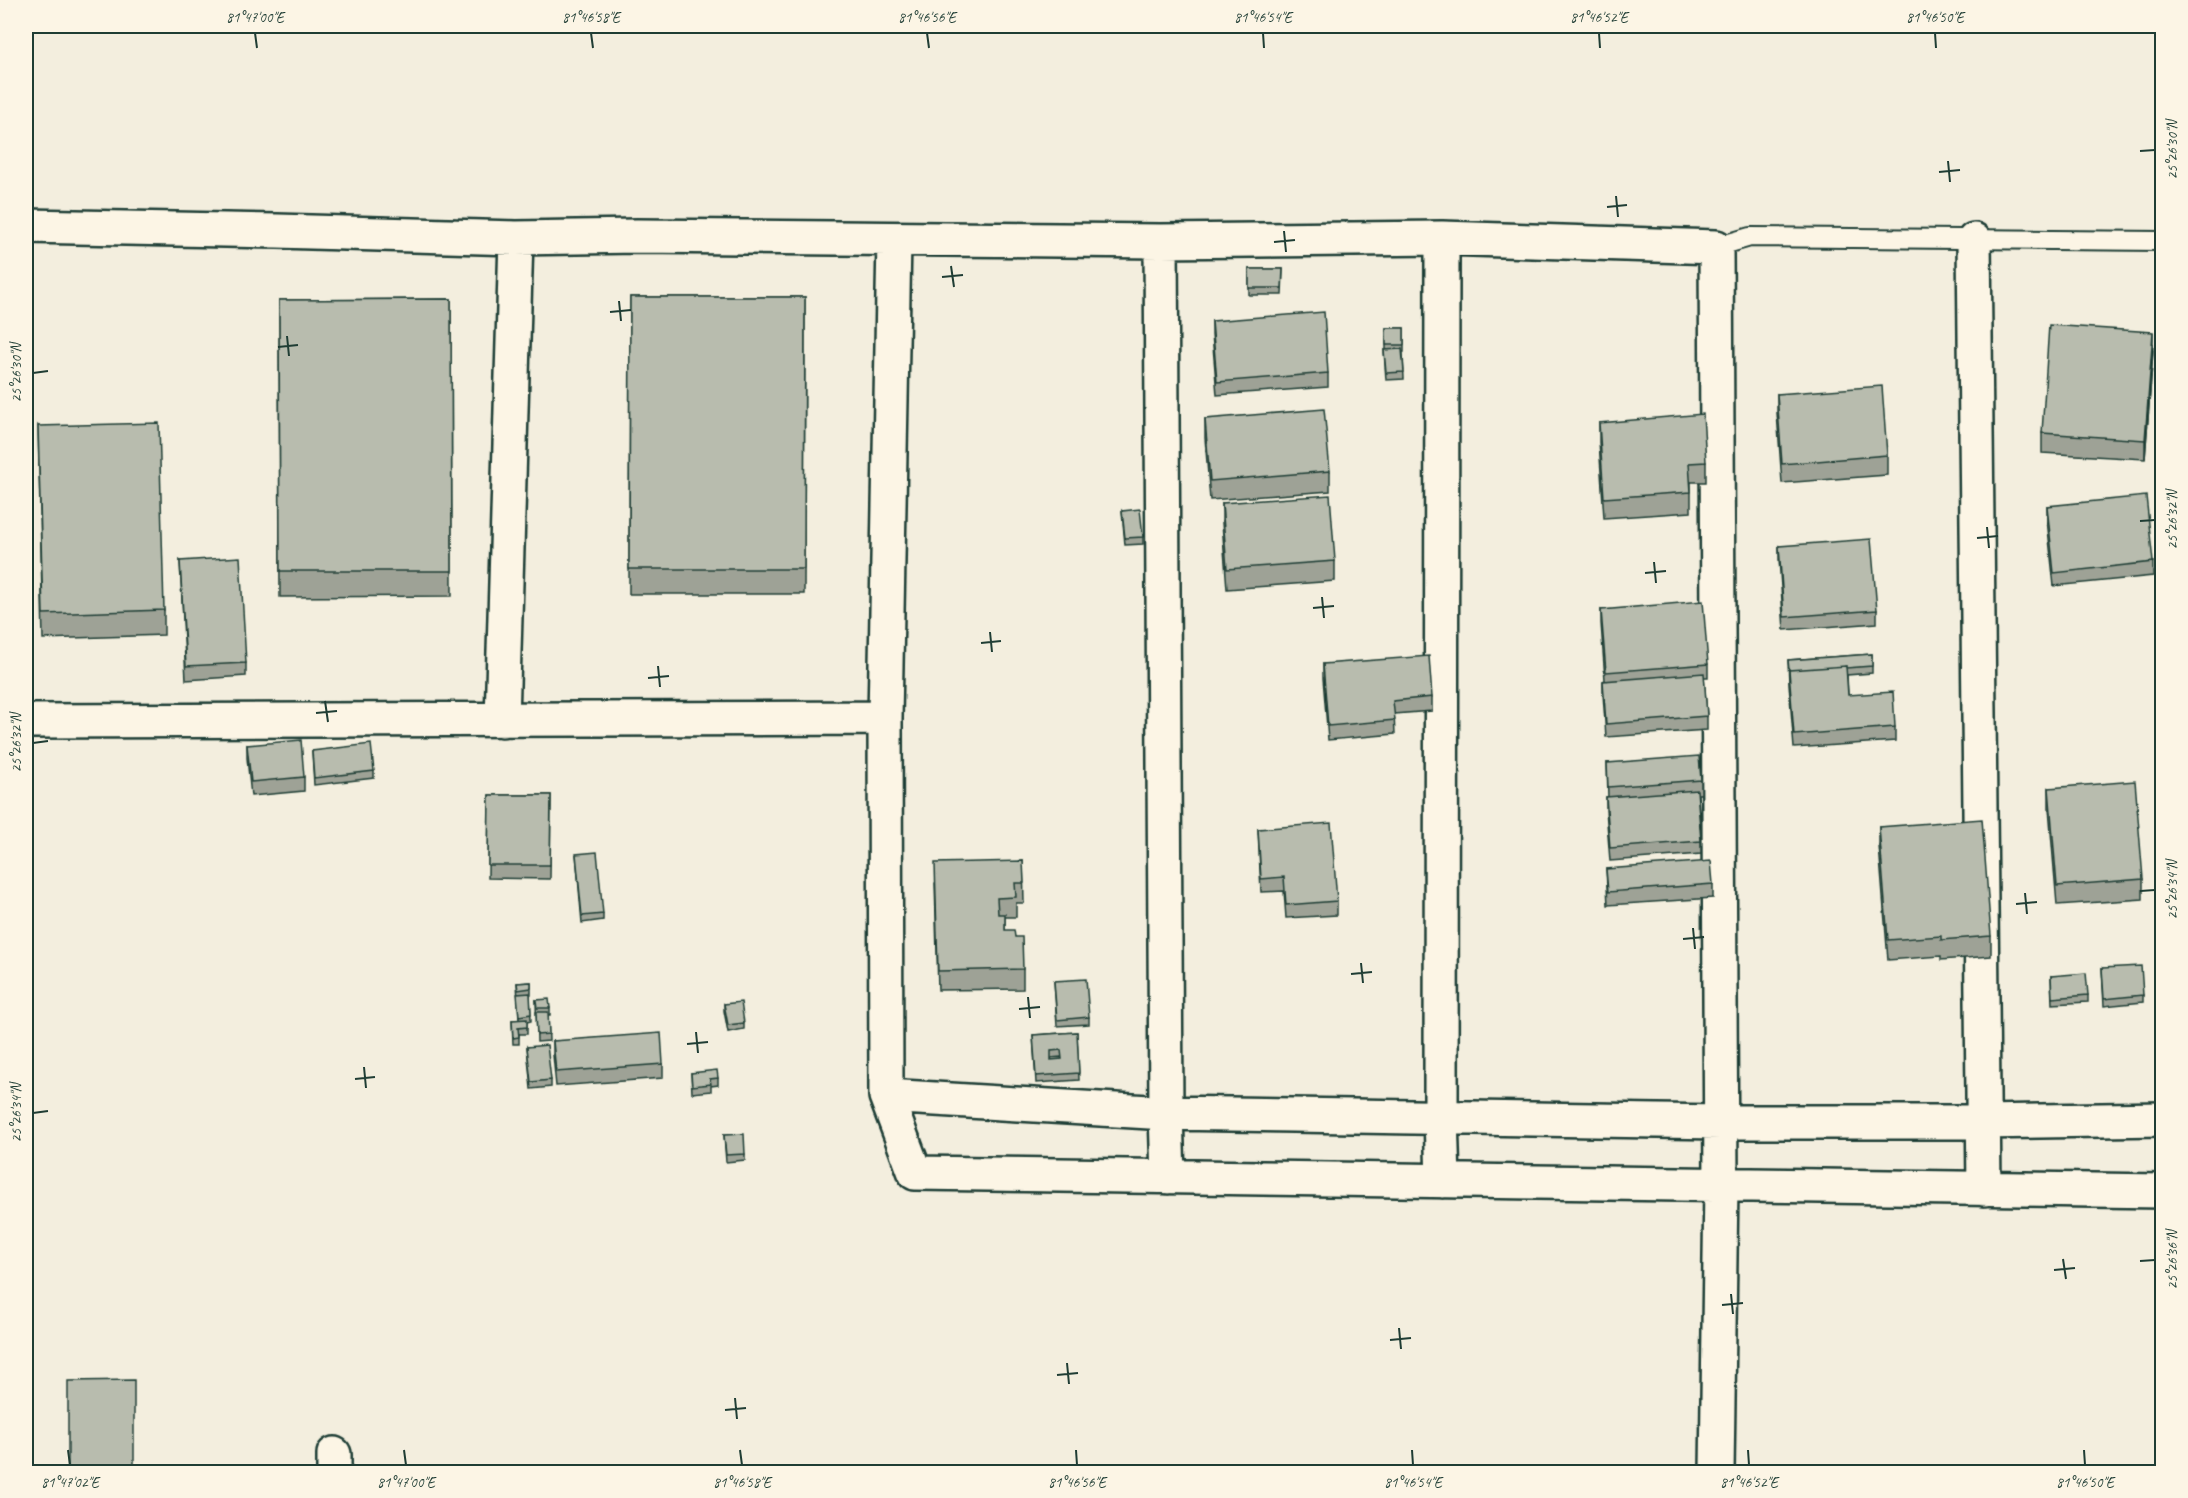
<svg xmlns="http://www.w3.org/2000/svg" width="2188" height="1498" viewBox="0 0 2188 1498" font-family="Caveat,sans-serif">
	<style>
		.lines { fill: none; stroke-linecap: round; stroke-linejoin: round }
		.service-casing { stroke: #1f3d34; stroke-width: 22 }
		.minor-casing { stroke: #1f3d34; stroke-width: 38 }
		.service { stroke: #fcf5e5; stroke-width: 18 }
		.minor { stroke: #fcf5e5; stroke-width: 33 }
		.wall { fill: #9ea296; stroke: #1f3d34; stroke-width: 1.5; fill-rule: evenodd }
		.shaded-wall { fill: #81847a; stroke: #1f3d34; stroke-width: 1.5 }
		.building { fill: #b8bcae; stroke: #1f3d34; stroke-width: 1.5; fill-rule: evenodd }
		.ticks { fill: none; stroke: #1f3d34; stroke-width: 2 }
		.neatline { fill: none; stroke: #1f3d34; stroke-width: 2 }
		.ticks-label { font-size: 15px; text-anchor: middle; fill: #1f3d34 }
	</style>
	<rect width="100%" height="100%" fill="#f3eede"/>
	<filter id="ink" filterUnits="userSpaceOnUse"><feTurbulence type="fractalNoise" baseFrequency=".0167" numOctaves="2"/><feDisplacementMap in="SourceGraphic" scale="12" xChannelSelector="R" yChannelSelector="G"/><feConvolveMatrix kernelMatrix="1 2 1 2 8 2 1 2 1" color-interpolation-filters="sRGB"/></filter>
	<g filter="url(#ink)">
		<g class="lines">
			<defs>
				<path id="service" d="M1716,247L1750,237L2162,241"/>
				<path id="minor" d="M26,226L277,231L516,238L637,236L1161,241L1442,238L1716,247L1721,1185L1717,1472
					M1442,238L1441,1117L1443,1181
					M894,240L885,718L886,1096L915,1173L2162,1191
					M1974,240L1984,1189
					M1161,241L1166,1113L1168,1177
					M502,720L516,238
					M26,721L885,718
					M886,1096L1166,1113L1720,1122H1982L2162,1119
					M334,1472V1454"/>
			</defs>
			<use href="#service" class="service-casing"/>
			<use href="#minor" class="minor-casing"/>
			<use href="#service" class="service"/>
			<use href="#minor" class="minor"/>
		</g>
		<path class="wall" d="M1249,269H1283L1282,295H1249Z
			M630,297H805L804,594H629Z
			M451,299L452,596L280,597L279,300Z
			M1212,321L1328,373V387L1217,395L1212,334Z
			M1386,328H1404V352H1403L1404,379L1386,380L1384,350H1386Z
			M2153,351L2145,459L2042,453V433Z
			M1777,394L1887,455V475L1782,483L1777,413Z
			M1205,419L1330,471V491L1210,500L1205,438Z
			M1599,423L1706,462V482H1691V512L1604,518L1599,442Z
			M38,426L164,610V635L43,639Z
			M1222,503L1335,561V581L1227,589L1222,523Z
			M2047,506L2153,562V576L2054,586L2047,520Z
			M1122,511L1143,537V544L1125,545Z
			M1779,546L1877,610V623L1784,630L1779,559Z
			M180,561L246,663V676L186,680Z
			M1601,610L1708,664V677H1704L1707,716V730L1606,737L1603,694V681L1605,680L1601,623Z
			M1872,654V673L1847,675L1848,695L1895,727V741L1794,748L1789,684L1788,660Z
			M1323,664L1432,697V711L1394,714L1395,734L1328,740L1323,678Z
			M247,745L304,777V791L251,796L247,758Z
			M312,751L374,771V778L314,785Z
			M1607,763L1701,780V794H1698L1701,841V854L1610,861L1606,810V797H1608Z
			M2049,788L2143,879V899L2057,905L2049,808Z
			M489,795H551L550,879L488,878Z
			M1879,827L1991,936V956L1941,960V956L1888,960L1879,846Z
			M1258,829L1337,901V915L1286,918L1284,891L1261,892Z
			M576,854L603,914V920L582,923Z
			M1023,861L1024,903H1016V917H1005V930L1015,937L1023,969V989L938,990L935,883Z
			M1606,869L1713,884V898L1608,905Z
			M2102,968L2143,995V1002L2104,1006Z
			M2051,976L2088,995V1002L2052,1004Z
			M1054,981L1089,1017V1024L1057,1026Z
			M531,982V995H530L531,1021L527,1022V1034H519V1044H513L512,1020H519L517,983Z
			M536,1000L550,1008V1015H548L549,1041L537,1042Z
			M724,1004L744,1023V1029L728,1032L724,1011Z
			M1077,1032L1079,1080L1036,1083L1033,1035ZM1061,1057L1062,1059L1051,1060V1058Z
			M553,1041L663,1064V1078L556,1086L553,1055Z
			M527,1047L551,1080V1087L531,1089Z
			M691,1073L718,1078V1085L711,1086V1091L692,1093Z
			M724,1135L745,1154V1160L726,1162Z"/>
		<path class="shaded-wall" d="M2153,332V351L2145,459V440Z"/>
		<path class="building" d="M1249,269H1283L1282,288H1249Z
			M630,297H805L804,569H629Z
			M451,299L452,571H280L279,300Z
			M1324,312L1328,373L1217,382L1212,321Z
			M2049,325L2153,332L2145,440L2042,433Z
			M1386,328H1404V345H1386Z
			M1402,349L1404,372L1386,373L1384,350Z
			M1882,386L1887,455L1782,464L1777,394Z
			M1324,409L1330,471L1210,481L1205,419Z
			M1703,414L1706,462L1689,463L1691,492L1604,498L1599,423Z
			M159,423L164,610L43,614L38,426Z
			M1330,495L1335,561L1227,569L1222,503Z
			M2146,496L2153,562L2054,573L2047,506Z
			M1140,509L1143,537L1125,538L1122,511Z
			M1871,539L1877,610L1784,617L1779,546Z
			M240,557L246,663L186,666L180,561Z
			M1703,601L1708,664L1606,672L1601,610Z
			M1872,654V666L1846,668V666L1789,670L1788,660Z
			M1429,656L1432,697L1393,701L1395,720L1328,726L1323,664Z
			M1846,666L1848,695L1893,692L1895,727L1794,735L1789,670Z
			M1704,673L1707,716L1606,724L1603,681Z
			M301,740L304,777L251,782L247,745Z
			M371,744L374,771L314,778L312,751Z
			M1699,756L1701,780L1608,787L1607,763Z
			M2135,781L2143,879L2057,886L2049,788Z
			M1697,790L1701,841L1610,848L1606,797Z
			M489,795H551L550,865H488Z
			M1982,819L1991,936L1941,940V936L1888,940L1879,827Z
			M1331,823L1337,901L1286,905L1284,877L1261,879L1258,829Z
			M597,852L603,914L582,916L576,854Z
			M1023,861L1024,883H1015L1016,897L997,898L998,914H1005V930H1014L1015,937H1022L1023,969L938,971L935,863Z
			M1711,861L1713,884L1608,892L1606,869Z
			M2141,966L2143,995L2104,999L2102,968Z
			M2086,973L2088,995L2052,998L2051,976Z
			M1086,979L1089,1017L1057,1020L1054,981Z
			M531,982V988L518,990L517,983Z
			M530,993L531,1014L519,1016L517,994Z
			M549,999L550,1008H537L536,1000Z
			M741,1002L744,1023L728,1025L724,1004Z
			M536,1012H548L549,1034L537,1035Z
			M527,1019V1027L518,1028L519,1037L513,1038L512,1020Z
			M1077,1032L1079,1073L1036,1076L1033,1035ZM1061,1050L1062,1059L1051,1060V1051Z
			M661,1033L663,1064L556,1072L553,1041Z
			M547,1045L551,1080L531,1082L527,1047Z
			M717,1070L718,1078L710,1079L711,1084L692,1086L691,1073Z
			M744,1134L745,1154L726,1155L724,1135Z
			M134,1380V1473H68V1381Z"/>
	</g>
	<path class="ticks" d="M255,33L257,48M591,33L593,48M927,33L929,48M1263,33L1264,48M1599,33L1600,48M1935,33L1936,48M2140,151L2155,150M1948,161L1950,182M1939,172L1960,170M1616,196L1618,217M1607,207L1627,205M1284,231L1286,252M1274,242L1295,240M951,266L954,287M942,277L963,275M619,301L621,321M610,312L631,310M287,336L289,356M278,347L298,345M33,373L48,371M2140,521L2155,520M1987,527L1989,548M1977,538L1998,536M1654,562L1656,583M1645,573L1666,571M1322,597L1324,618M1313,608L1334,606M990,632L992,652M981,643L1001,641M658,666L660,687M648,678L669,676M325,701L328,722M316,713L337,711M33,743L48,741M2140,891L2155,890M2025,893L2027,914M2016,904L2037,902M1693,928L1695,949M1683,939L1704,937M1361,963L1363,983M1351,974L1372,972M1028,997L1030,1018M1019,1009L1040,1007M696,1032L698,1053M687,1044L708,1042M364,1067L366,1088M355,1079L375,1077M33,1113L48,1111M2063,1259L2066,1279M2140,1261L2155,1260M2054,1270L2075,1268M1731,1294L1733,1314M1722,1305L1743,1303M1399,1328L1401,1349M1390,1340L1411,1338M1067,1363L1069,1384M1057,1375L1078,1373M735,1398L737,1419M725,1410L746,1408M68,1450L70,1465M404,1450L406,1465M740,1450L742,1465M1076,1450L1077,1465M1412,1450L1413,1465M1748,1450L1749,1465M2084,1450L2085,1465"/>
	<rect width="2188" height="1498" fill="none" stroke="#fcf5e5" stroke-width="66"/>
	<rect x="33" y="33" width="2122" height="1432" class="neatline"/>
	<g class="ticks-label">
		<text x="255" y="22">81°47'00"E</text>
		<text x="591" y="22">81°46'58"E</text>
		<text x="927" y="22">81°46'56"E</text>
		<text x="1263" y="22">81°46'54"E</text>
		<text x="1599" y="22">81°46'52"E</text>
		<text x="1935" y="22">81°46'50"E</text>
		<text transform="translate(2172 150) rotate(-90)" y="5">25°26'30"N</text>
		<text transform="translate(16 373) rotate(-90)" y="5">25°26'30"N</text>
		<text transform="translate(2172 520) rotate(-90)" y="5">25°26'32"N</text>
		<text transform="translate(16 743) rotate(-90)" y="5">25°26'32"N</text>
		<text transform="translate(2172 890) rotate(-90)" y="5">25°26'34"N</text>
		<text transform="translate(16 1113) rotate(-90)" y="5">25°26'34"N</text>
		<text transform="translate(2172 1260) rotate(-90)" y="5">25°26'36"N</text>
		<text x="70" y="1487">81°47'02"E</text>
		<text x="406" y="1487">81°47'00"E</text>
		<text x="742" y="1487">81°46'58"E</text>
		<text x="1077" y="1487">81°46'56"E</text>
		<text x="1413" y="1487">81°46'54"E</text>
		<text x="1749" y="1487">81°46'52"E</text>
		<text x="2085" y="1487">81°46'50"E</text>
	</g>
</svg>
